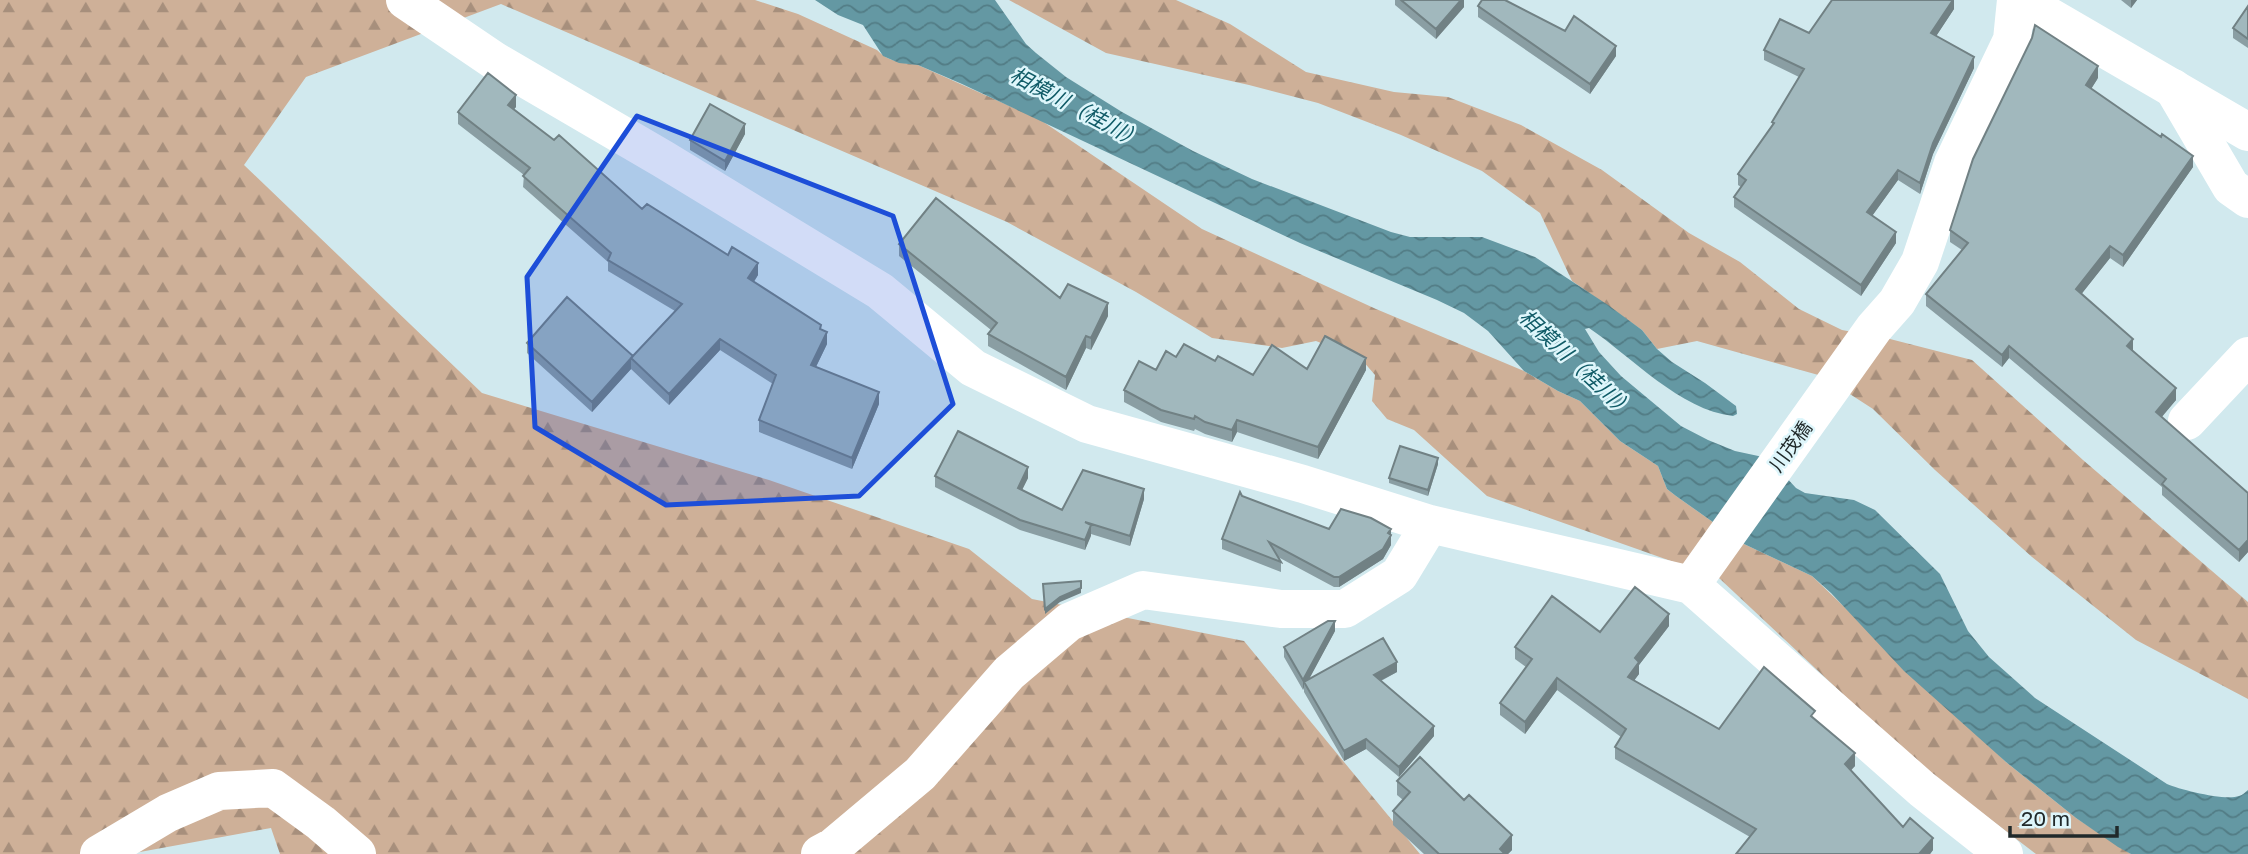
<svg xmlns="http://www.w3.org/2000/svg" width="2248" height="854" viewBox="0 0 2248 854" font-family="'Golos Text','Noto Sans JP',sans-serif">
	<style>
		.forest { fill: url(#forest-firs) }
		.water { fill: url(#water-waves) }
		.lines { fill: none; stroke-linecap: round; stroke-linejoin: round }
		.minor { stroke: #fff; stroke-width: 38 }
		.tertiary { stroke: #fff; stroke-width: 38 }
		.wall { fill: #8a9ea3 }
		.shaded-wall { fill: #718184 }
		.building { fill: #a1b8bd; stroke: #718184; stroke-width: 2 }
		.marked { fill: #1d4ed8; fill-opacity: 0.2; stroke: #1d4ed8; stroke-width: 5; stroke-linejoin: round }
		.labels { text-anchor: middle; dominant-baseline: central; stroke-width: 5; stroke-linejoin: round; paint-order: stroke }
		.street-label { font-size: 19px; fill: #20292a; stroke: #def6fb }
		.water-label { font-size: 21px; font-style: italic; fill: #105b67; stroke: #def6fb }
	</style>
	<defs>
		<pattern id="forest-firs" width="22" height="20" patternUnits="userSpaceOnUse" patternTransform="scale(1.75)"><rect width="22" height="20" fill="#ceb098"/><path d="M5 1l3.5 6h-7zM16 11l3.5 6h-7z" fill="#a78f7c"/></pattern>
		<pattern id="water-waves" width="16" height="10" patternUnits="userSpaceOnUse" patternTransform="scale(1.75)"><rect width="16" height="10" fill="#6498a3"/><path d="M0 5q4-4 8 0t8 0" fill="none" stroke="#527c85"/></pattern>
	</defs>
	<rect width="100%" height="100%" fill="#d1e9ee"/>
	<path class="forest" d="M0,0H755L798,14L877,50C888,62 903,63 918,65L1039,119L1202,229L1376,309L1524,371L1558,391L1580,401L1620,441L1658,466L1667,489L1676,496L1744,544L1812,576L2006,762L2076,818L2131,854H2036L1914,761L1719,578L1487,496L1414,430L1387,419L1372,401L1375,375L1362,360L1316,341L1282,348L1212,338L1136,292L1007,222L501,4L306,77L244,165L482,393L769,480L969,549L1032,599L1244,641L1420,854H280L271,828L129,854H0Z
		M1009,0H1176L1230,24L1306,72L1394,92L1448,97L1521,125L1602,170L1689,233L1740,262L1799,309L1842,330L1890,339L1972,360L2083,460L2248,602V699L2136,640L2032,557L1935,470L1873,409L1822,376L1697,341L1657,349L1642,330L1572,281L1540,213L1482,171L1401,135L1318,103L1249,85L1106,53Z"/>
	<path class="water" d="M815,0H995L1026,44L1036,53L1066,77L1122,112L1193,151L1252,179L1391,232L1410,237H1482L1535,257L1608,305L1642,330L1657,349L1672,362L1705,383L1736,406L1737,414L1733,416C1680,410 1632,357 1589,328L1585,329L1599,352L1621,376L1681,426L1708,440L1735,451L1763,457L1772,462L1796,488L1805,493L1854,500L1875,510L1940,574L1968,631L1989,657L2035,698L2167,784C2181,790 2225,801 2239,796C2243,795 2245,792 2248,790V854H2131L2118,847L2076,818L2006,762L1904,671L1831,593L1812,576L1744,544L1676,496L1667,489L1658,466L1620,441L1580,401L1558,391L1524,371L1488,331L1464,313L1437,300L1300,243L962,84L918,65L899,63L883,56L863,25L838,15Z"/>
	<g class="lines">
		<path class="minor" d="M405,0L495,61L663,159L880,291L973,368L1087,424L1303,484L1430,524L1691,585L1922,789L2004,854
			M2173,88L2231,187L2248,199
			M2187,421L2248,356
			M1691,585L1874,328L1897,302L1920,262L1953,163L2012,40L2016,0
			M99,854L168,813L219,791L273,788L321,823L357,854
			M820,854L833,847L920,774L1009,673L1069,622L1143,590L1281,609H1345L1399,575L1430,524"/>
		<path class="tertiary" d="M2021,0L2248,132"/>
	</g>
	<path class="wall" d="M1395,0H1464V7L1436,39L1395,5Z
		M1954,0V9L1936,36L1974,68L1933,154L1920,194L1898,180L1872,216L1896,243L1861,296L1734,207V197L1741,187L1738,185V174L1772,126V122L1799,77L1764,60V50L1809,33Z
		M2121,0H2137L2131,8Z
		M1478,6L1565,31L1616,56L1590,94L1478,17Z
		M2248,6V48L2233,38V28Z
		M2098,78L2091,89L2193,167L2123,267L2110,258L2081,294L2176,400L2161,417L2248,493V552L2239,562L2162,495V487L2009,358L2002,367L1926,306V294L1962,250L1950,242V230Z
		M516,107L514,109L642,209L758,275L754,282L821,330L827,344L816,367L879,404L852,469L759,432V420L773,384L720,350L669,405L631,369L592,412L527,353V343L633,356L675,311L608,271V262L523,187L524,175L458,124V112Z
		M745,134L725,171L690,150V140Z
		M899,244L1060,298L1108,316L1091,350L1086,348L1066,390L988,346V334L991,330L899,256Z
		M1176,357L1215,361L1253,375L1307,369L1366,370L1318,459L1237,432L1232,442L1205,434L1195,429L1194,431L1161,422L1124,402V390Z
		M1438,464L1428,496L1389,483V478Z
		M935,476L1028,478L1022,490L1062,510L1144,499L1130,546L1091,534L1085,550L1020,530L935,487Z
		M1242,496L1329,529L1391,535V545L1383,559L1339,587H1334L1278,557L1281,562V572L1222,549V539Z
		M1669,626L1639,665V674L1634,680L1719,729L1815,719L1855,766L1850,770L1903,827L1933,850L1930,854H1736L1750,837L1615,759V747L1621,737L1557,690L1525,734L1500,715V703L1526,667L1515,659V647L1600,632Z
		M1335,631L1308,680L1397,672L1381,681L1434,736L1399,777L1366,749L1344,761L1304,692V687L1303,690L1284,657V647Z
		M1397,781L1512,850L1508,854H1424L1393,825V811L1403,800L1397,795Z"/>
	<path class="shaded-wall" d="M1461,0H1464V7L1436,39V29Z
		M1953,0H1954V9L1931,44V33Z
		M2131,0H2137L2131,8Z
		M1616,46V56L1590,94V84Z
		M1974,57V68L1933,154L1920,194V183L1933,143Z
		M2098,66V78L2086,97V85Z
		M516,95V107L508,116V105Z
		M745,124V134L725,171V161Z
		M2193,156V167L2123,267V255Z
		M1898,170V180L1867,223V212Z
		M1896,232V243L1861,296V285Z
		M2110,246V258L2076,301V289Z
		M758,263V275L748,290V278Z
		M1108,303V316L1091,350V338Z
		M827,332V344L811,377V365Z
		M1086,336V348L1066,390V377Z
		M720,339V350L669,405V394Z
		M2133,339V351L2127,358V346Z
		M2009,346V358L2002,367V355Z
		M1366,358V370L1318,459V447Z
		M631,359V369L592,412V402Z
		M2176,388V400L2156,424V412Z
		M879,392V404L852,469V458Z
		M1237,420V432L1232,442V430Z
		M1438,458V464L1428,496V490Z
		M1028,467V478L1018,498V488Z
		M1144,489V499L1130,546V536Z
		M1091,525V536L1085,550V540Z
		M1391,529V545L1383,559L1339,587V577L1388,533Z
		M2248,540V552L2239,562V550Z
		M1081,588V593L1060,602L1045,614V609L1060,597Z
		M1669,614V626L1639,665V674L1628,689V677L1635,658Z
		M1335,621V631L1306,685L1304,682V687L1303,690V680Z
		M1397,662V672L1374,684V675Z
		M1557,678V690L1525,734V722Z
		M1434,726V736L1399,777V767Z
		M1366,739V749L1344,761V751Z
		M1855,753V766L1845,777V764Z
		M1512,835V850L1508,854H1500V849Z
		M1933,838V850L1930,854H1919Z"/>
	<path class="building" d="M1401,0H1461L1436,29Z
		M1482,0H1505L1565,31L1574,16L1616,46L1590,84L1478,6Z
		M1832,0H1953L1931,33L1974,57L1933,143L1920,183L1898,170L1867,212L1896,232L1861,285L1734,197L1746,180L1738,174L1774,123L1772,122L1804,69L1764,50L1780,19L1809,33Z
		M2248,6V39L2233,28Z
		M2035,25L2098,66L2086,85L2161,137L2162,134L2193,156L2123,255L2110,246L2076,289L2133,339L2127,346L2176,388L2156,412L2248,493V540L2239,550L2162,484L2166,479L2009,346L2002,355L1926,294L1968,243L1950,230L1973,159L2032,38Z
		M488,73L516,95L508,105L554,140L559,135L642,209L647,204L728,255L732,247L758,263L748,278L821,325L820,329L827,332L811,365L879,392L852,458L759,420L776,375L720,339L669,394L631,358L682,304L608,260L611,253L523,176L530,168L458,112Z
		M710,104L745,124L725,161L690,140Z
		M936,198L1060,298L1068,284L1108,303L1091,338L1086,336L1066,377L988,334L997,323L899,244Z
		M567,297L633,356L592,402L527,343Z
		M1325,336L1366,358L1318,447L1237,420L1232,430L1205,422L1195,416L1194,419L1161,410L1124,390L1139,361L1156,370L1166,351L1176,357L1184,344L1215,361L1218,356L1253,375L1272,345L1307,369Z
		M958,431L1028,467L1018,488L1062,510L1083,470L1144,489L1130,536L1085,522L1091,525L1085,540L1020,520L935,476Z
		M1400,446L1438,458L1428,490L1389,478Z
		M1240,492L1242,496L1329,529L1341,509L1371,518L1391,529L1388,533L1391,535L1383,549L1339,577H1334L1269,542L1281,562L1222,539Z
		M1081,581V588L1060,597L1045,609L1043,584Z
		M1635,587L1669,614L1635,658L1639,662L1628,677L1719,729L1764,667L1815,711L1811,716L1855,753L1845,764L1903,827L1910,818L1933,838L1919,854H1736L1756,829L1615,747L1626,729L1557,678L1525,722L1500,703L1532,659L1515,647L1552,596L1600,632Z
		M1328,621H1335L1303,680L1284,647Z
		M1383,638L1397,662L1374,675L1434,726L1399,767L1366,739L1344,751L1304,682Z
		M1420,757L1464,800L1469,795L1512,835L1500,849L1505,854H1439L1393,811L1410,792L1397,781Z"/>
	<path class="marked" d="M637,116L893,216L953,404L859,496L666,505L535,427L527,277Z"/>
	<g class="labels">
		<g class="street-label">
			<text transform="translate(1790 446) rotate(-54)">川茂橋</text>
		</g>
		<g class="water-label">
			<text transform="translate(1077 107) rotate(28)">相模川（桂川）</text>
			<text transform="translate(1577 363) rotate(43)">相模川（桂川）</text>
		</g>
	</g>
	<path d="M2010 826v10h107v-10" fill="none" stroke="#20292a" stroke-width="3.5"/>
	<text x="2021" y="826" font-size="21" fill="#20292a" stroke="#def6fb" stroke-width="5" paint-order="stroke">20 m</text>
</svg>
